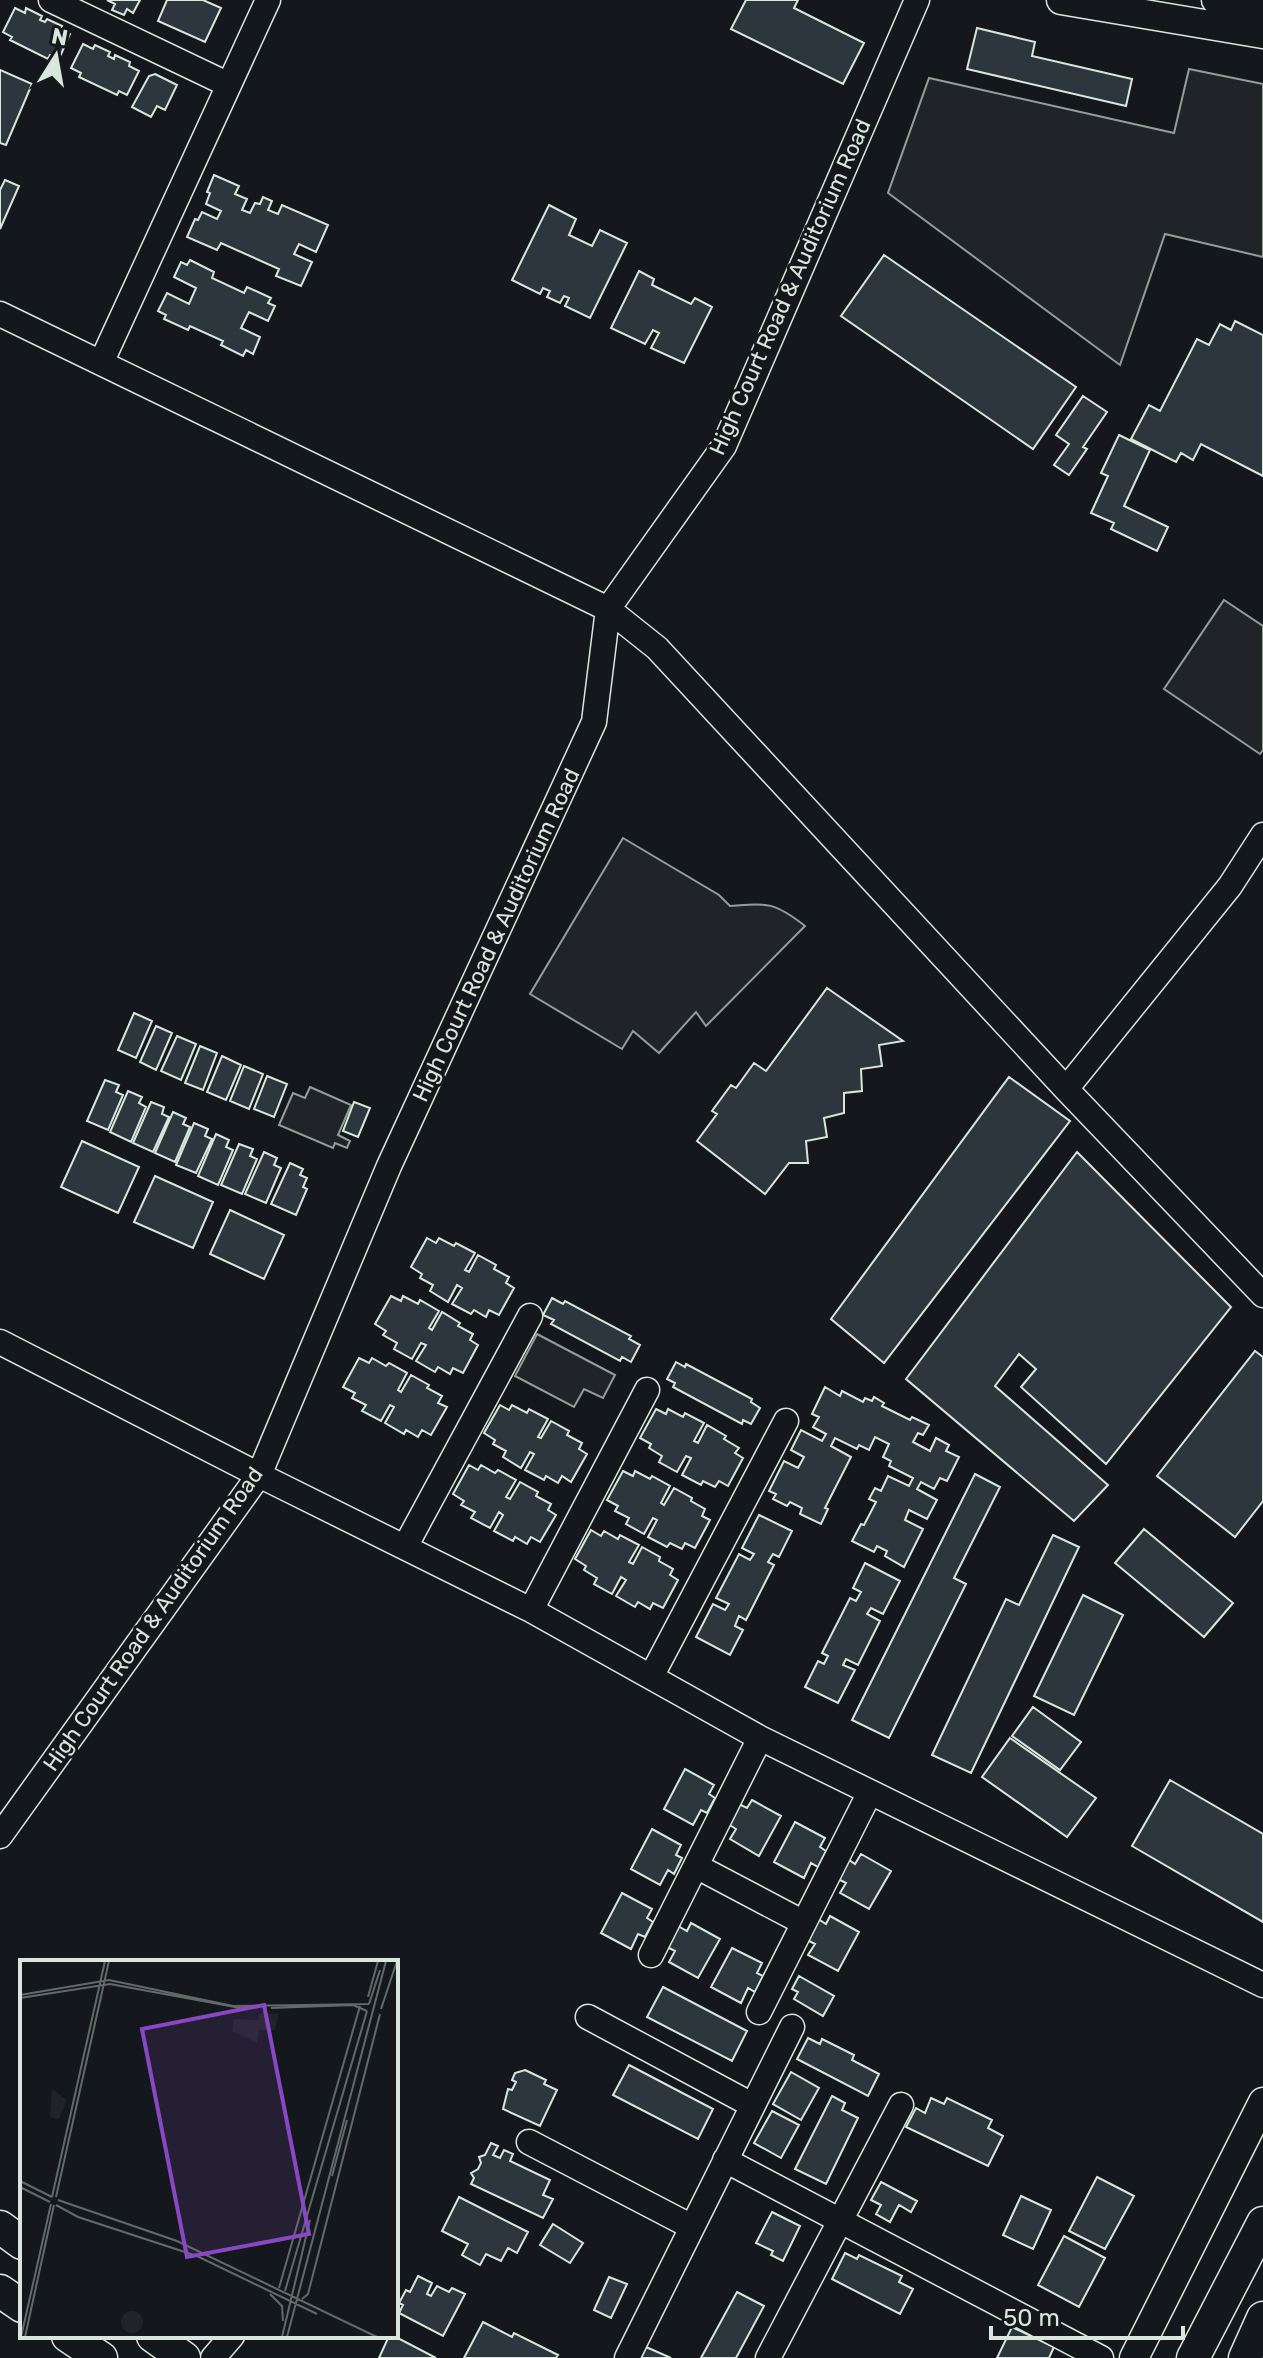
<svg xmlns="http://www.w3.org/2000/svg" width="1263" height="2358" viewBox="0 0 1263 2358" font-family="Rubik,sans-serif">
	<style>
		.green { fill: #202428; stroke: #939e99; stroke-width: 2 }
		.building { fill: #2c363c; stroke: #d8e6dc; stroke-width: 2 }
		.lines { fill: none; stroke-linecap: round; stroke-linejoin: round }
		.minor-casing { stroke: #d8e6dc; stroke-width: 27 }
		.tertiary-casing { stroke: #d8e6dc; stroke-width: 31 }
		.secondary-casing { stroke: #d8e6dc; stroke-width: 35 }
		.minor { stroke: #14181c; stroke-width: 24 }
		.tertiary { stroke: #14181c; stroke-width: 28 }
		.secondary { stroke: #14181c; stroke-width: 32 }
		.labels { text-anchor: middle; dominant-baseline: central; stroke-width: 6; stroke-linejoin: round; paint-order: stroke }
		.street-label { font-size: 22px; fill: #d8e6dc; stroke: #14181c }
		.inset-road { fill: none; stroke: #626a69; stroke-width: 2 }
		.view { fill: #8948c3; fill-opacity: 0.15; stroke: #8948c3; stroke-width: 4 }
		.inset-edge { fill: none; stroke: #d8e6dc; stroke-width: 4 }
	</style>
	<rect width="100%" height="100%" fill="#14181c"/>
	<path class="green" d="M1189,69L1263,84V257L1165,234L1120,365L888,193L929,78L1174,133Z
		M1224,600L1263,626V750L1260,754L1164,689Z
		M623,838L719,895L730,906C767,902 776,903 805,926L706,1026L696,1012L659,1053L633,1031L622,1049L530,994Z
		M310,1087L351,1105L338,1135L350,1141L347,1148L335,1143L333,1148L279,1125L293,1093L305,1098Z
		M537,1334L615,1375L603,1398L584,1389L574,1407L515,1376Z"/>
	<path class="building" d="M107,0H140L133,13L127,9L124,15L112,10L115,4Z
		M167,0H203L221,8L205,42L158,21Z
		M746,0H798L794,8L864,43L843,84L731,29Z
		M15,8L25,13L26,8L42,16L40,20L45,22L47,19L62,26L60,29L70,34L59,59L50,55L48,59L10,40L12,37L3,32Z
		M977,28L1035,42L1032,56L1132,79L1126,106L967,69Z
		M83,44L93,49L95,45L110,52L108,56L114,59L115,55L130,62L129,66L139,71L127,95L119,91L117,95L79,77L81,73L71,68Z
		M0,70L32,84L6,145L0,143Z
		M155,74L177,85L165,110L157,106L151,117L132,107L149,76Z
		M214,175L239,186L235,194L247,199L242,210L250,213L255,203L260,204L263,197L272,201L268,210L278,214L282,205L328,225L316,252L299,244L294,254L312,262L301,286L276,276L279,269L221,243L217,250L187,237L195,219L198,220L202,212L217,219L221,211L206,204L210,193L207,192Z
		M5,180L19,186L0,229V190Z
		M549,205L576,219L569,235L592,246L600,230L627,243L590,318L565,306L569,298L564,296L560,303L547,297L550,291L543,288L540,294L512,280Z
		M884,255L1076,387L1033,449L841,316Z
		M190,260L214,272L212,278L244,293L247,287L271,298L268,303L275,306L268,321L249,312L241,328L260,337L253,354L246,350L243,356L221,345L223,341L190,326L188,330L164,319L166,315L158,311L167,293L189,304L196,288L174,277L181,262L187,265Z
		M639,271L654,279L652,285L691,304L695,298L712,307L684,363L651,348L659,333L653,330L645,344L611,328Z
		M1235,321L1263,335V476L1201,444L1193,460L1181,453L1176,462L1131,439L1149,405L1160,411L1197,339L1209,345L1220,324L1231,330Z
		M1083,396L1107,412L1083,447L1087,449L1069,475L1054,465L1069,444L1056,435Z
		M1119,435L1150,450L1124,506L1168,527L1157,551L1111,529L1114,523L1091,513L1108,476L1101,473Z
		M827,988L903,1041L879,1045L882,1066L861,1069L862,1091L844,1093V1113L824,1118L827,1137L806,1141L808,1163H789L765,1194L697,1141L717,1114L712,1111L731,1085L736,1088L754,1063L766,1071Z
		M134,1013L152,1021L136,1058L118,1050Z
		M156,1026L172,1033L156,1070L140,1062Z
		M177,1036L196,1044L181,1080L161,1071Z
		M200,1046L217,1053L203,1090L185,1083Z
		M222,1056L241,1065L226,1100L207,1092Z
		M244,1066L263,1074L249,1109L230,1101Z
		M267,1076L287,1084L274,1117L254,1109Z
		M1009,1077L1070,1121L884,1363L831,1319Z
		M105,1080L119,1085L116,1092L123,1095L108,1130L87,1121Z
		M128,1091L142,1097L139,1103L146,1107L131,1142L110,1132Z
		M151,1102L164,1107L162,1114L169,1117L153,1152L133,1143Z
		M354,1102L370,1108L358,1137L343,1131Z
		M173,1112L186,1118L183,1124L190,1127L175,1162L155,1153Z
		M194,1123L208,1129L205,1136L212,1139L196,1173L176,1165Z
		M216,1134L229,1140L226,1147L233,1150L218,1185L198,1176Z
		M82,1141L139,1167L118,1213L61,1187Z
		M239,1144L253,1149L250,1156L257,1159L242,1194L221,1185Z
		M264,1152L277,1158L274,1165L281,1168L266,1203L245,1194Z
		M1077,1152L1231,1307L1106,1464L1021,1387L1036,1369L1019,1354L995,1386L1108,1485L1074,1521L906,1379Z
		M290,1163L303,1169L300,1175L307,1178L303,1187L307,1189L296,1215L271,1204Z
		M155,1176L213,1202L193,1248L134,1222Z
		M230,1210L284,1235L264,1279L210,1254Z
		M427,1238L436,1243L439,1238L454,1246L456,1243L475,1253L465,1270L469,1272L478,1255L496,1265L494,1269L509,1277L506,1283L514,1288L499,1315L489,1310L486,1317L474,1310L471,1314L452,1304L462,1288L457,1285L448,1302L430,1291L433,1285L420,1278L422,1274L411,1267Z
		M391,1296L401,1301L403,1296L418,1304L420,1300L439,1311L429,1328L432,1330L442,1312L460,1323L458,1326L473,1334L470,1340L478,1345L463,1373L453,1368L450,1374L438,1367L435,1372L416,1361L426,1345L421,1343L412,1359L394,1349L397,1343L383,1335L386,1331L375,1324Z
		M552,1298L563,1304L565,1301L631,1336L629,1339L640,1345L631,1362L622,1357L620,1361L551,1324L554,1320L543,1315Z
		M1255,1351L1263,1357V1501L1235,1537L1157,1476Z
		M359,1358L369,1363L372,1358L386,1366L389,1363L407,1373L398,1390L401,1392L411,1375L429,1385L427,1388L442,1396L438,1403L447,1407L431,1435L422,1430L418,1437L406,1430L404,1434L385,1423L394,1407L390,1405L381,1421L362,1411L366,1405L352,1398L355,1393L343,1387Z
		M676,1362L685,1367L686,1364L752,1399L751,1402L760,1408L751,1424L743,1420L742,1424L673,1387L675,1383L667,1379Z
		M825,1387L840,1396L842,1391L863,1402L865,1398L872,1401L874,1397L884,1403L882,1406L910,1420L912,1417L929,1425L923,1435L918,1433L913,1442L930,1451L936,1438L949,1445L946,1451L959,1457L947,1481L940,1478L934,1489L921,1482L917,1489L937,1500L927,1519L909,1510L905,1520L923,1529L904,1567L885,1556L887,1551L877,1546L874,1552L852,1541L861,1524L864,1525L876,1502L869,1499L875,1488L881,1491L888,1476L909,1486L913,1478L889,1466L891,1461L883,1457L889,1444L875,1437L869,1450L859,1445L857,1449L835,1438L831,1446L851,1457L825,1508L828,1509L821,1524L800,1514L802,1508L790,1502L787,1506L773,1499L776,1494L769,1491L784,1461L798,1468L804,1457L791,1450L801,1430L822,1441L826,1434L813,1427L819,1417L812,1414Z
		M500,1405L509,1410L512,1405L527,1413L529,1409L548,1419L538,1437L541,1438L551,1421L569,1431L567,1435L582,1443L579,1449L587,1454L571,1482L562,1476L558,1483L546,1476L544,1480L525,1470L534,1454L530,1452L521,1468L503,1457L506,1451L493,1444L495,1440L484,1433Z
		M656,1409L666,1414L668,1409L683,1417L685,1413L704,1423L694,1441L698,1443L707,1425L726,1436L724,1439L739,1448L735,1453L743,1458L728,1486L719,1481L715,1487L703,1481L701,1485L682,1475L691,1458L686,1456L677,1472L659,1462L662,1456L649,1448L651,1444L640,1438Z
		M469,1465L478,1470L481,1465L495,1473L498,1470L516,1480L506,1497L510,1499L520,1482L538,1492L536,1496L551,1504L548,1510L556,1515L540,1542L531,1537L527,1544L515,1537L513,1541L494,1531L503,1515L499,1512L490,1528L471,1518L475,1512L461,1505L464,1501L453,1494Z
		M623,1471L633,1476L635,1471L650,1479L652,1476L670,1486L661,1503L664,1505L674,1488L692,1498L691,1501L705,1509L702,1516L710,1520L695,1548L685,1543L682,1549L670,1543L667,1547L648,1537L657,1520L653,1518L644,1534L626,1524L629,1518L615,1511L618,1506L607,1500Z
		M975,1474L1000,1487L954,1578L966,1584L889,1738L852,1720Z
		M759,1515L792,1531L779,1557L773,1554L768,1562L774,1565L746,1620L739,1616L735,1626L743,1630L730,1655L696,1637L713,1604L725,1610L729,1604L716,1598L739,1554L750,1560L754,1554L742,1548Z
		M1144,1529L1233,1603L1204,1637L1115,1563Z
		M591,1530L601,1536L604,1531L618,1539L620,1535L639,1545L629,1562L633,1564L642,1547L660,1557L659,1561L673,1569L670,1575L678,1580L663,1608L653,1603L650,1609L638,1602L635,1607L616,1596L626,1580L621,1577L612,1594L594,1584L597,1578L584,1570L586,1566L575,1559Z
		M1053,1535L1079,1547L971,1773L932,1755L1006,1599L1019,1605Z
		M865,1563L900,1581L883,1614L871,1608L867,1614L880,1621L858,1665L846,1659L843,1665L855,1670L838,1703L805,1687L818,1661L824,1664L828,1656L822,1653L850,1598L856,1601L861,1592L853,1588Z
		M1083,1595L1123,1615L1074,1715L1034,1696Z
		M1033,1707L1081,1742L1060,1770L1012,1736Z
		M1010,1738L1096,1798L1067,1837L982,1777Z
		M685,1769L714,1785L709,1794L715,1798L707,1813L701,1810L693,1825L664,1809Z
		M1170,1780L1263,1834V1922L1132,1846Z
		M752,1800L781,1816L759,1856L730,1839L736,1829L728,1824L739,1804L747,1808Z
		M795,1822L825,1838L820,1847L826,1851L818,1867L811,1863L804,1878L774,1862Z
		M652,1829L681,1845L676,1855L682,1858L674,1874L668,1870L660,1885L631,1869Z
		M861,1854L891,1871L869,1909L840,1893L846,1883L838,1879L849,1860L855,1864Z
		M622,1893L652,1909L647,1918L653,1922L645,1937L638,1934L631,1949L601,1933Z
		M830,1916L859,1932L838,1971L808,1955L815,1944L807,1940L818,1919L826,1924Z
		M691,1923L720,1939L698,1978L669,1962L675,1951L667,1947L678,1926L687,1931Z
		M732,1948L762,1963L757,1973L763,1976L755,1992L748,1988L741,2003L711,1987Z
		M799,1976L834,1996L823,2016L794,1999L798,1992L792,1989Z
		M663,1987L747,2031L732,2061L647,2017Z
		M808,2038L820,2044L822,2039L854,2055L852,2060L879,2074L868,2096L797,2059Z
		M629,2065L713,2109L698,2139L613,2095Z
		M525,2070L546,2080L544,2084L557,2090L540,2126L503,2109L508,2089L512,2090L516,2082L512,2080L515,2073Z
		M791,2072L819,2088L801,2120L773,2104Z
		M832,2096L845,2103L842,2110L858,2118L826,2184L795,2169Z
		M931,2098L944,2104L947,2098L992,2120L988,2128L1003,2136L988,2166L906,2127L916,2108L925,2113Z
		M772,2111L799,2125L781,2158L754,2143Z
		M491,2143L498,2146L493,2155L500,2158L504,2150L513,2154L510,2161L550,2180L543,2195L553,2199L543,2218L471,2184L474,2178L471,2173L478,2169L481,2163L479,2157L485,2155Z
		M1097,2177L1134,2196L1105,2249L1069,2231Z
		M881,2182L917,2201L911,2212L899,2205L890,2222L876,2214L881,2205L871,2200Z
		M1021,2196L1051,2210L1033,2249L1003,2235Z
		M459,2197L528,2232L517,2253L508,2248L501,2261L486,2254L480,2265L462,2255L468,2244L442,2231Z
		M772,2212L800,2226L783,2261L771,2255L773,2251L756,2243Z
		M553,2224L583,2243L570,2263L540,2245Z
		M1064,2236L1105,2258L1079,2307L1038,2285Z
		M845,2253L857,2259L859,2255L902,2276L899,2282L913,2289L900,2314L832,2279Z
		M418,2276L432,2283L427,2294L431,2296L437,2286L449,2292L452,2288L465,2294L443,2336L399,2313L403,2305L399,2303L406,2290L410,2292Z
		M609,2277L627,2284L611,2318L594,2310Z
		M737,2292L764,2306L736,2358H701Z
		M483,2322L512,2337L514,2333L558,2355L556,2358H464Z
		M1012,2327L1054,2347L1049,2358H997Z
		M389,2336H394L436,2358H379Z
		M646,2347L671,2358H641Z"/>
	<g class="lines">
		<defs>
			<path id="minor" d="M51,0L229,85
				M0,314L608,609L657,648L1066,1089L1263,1295
				M101,363L268,0
				M1066,1089L1230,886L1263,835
				M0,1342L259,1475L531,1610L760,1738L1263,1985
				M405,1547L530,1316
				M531,1610L647,1390
				M651,1677L786,1421
				M0,1836L259,1475L389,1166L594,722L608,609L724,446L917,0
				M696,1866L804,1923
				M651,1955L760,1738
				M759,2012L870,1792
				M588,2017L752,2105
				M529,2142L692,2227
				M725,2160L1101,2358
				M213,2358L232,2336
				M627,2358L792,2027
				M768,2358L901,2105"/>
			<path id="tertiary" d="M1061,0L1263,34
				M1216,0L1263,8
				M1134,2358L1263,2102"/>
			<path id="secondary" d="M0,2227L22,2243
				M0,2291L22,2306
				M68,2336L101,2358
				M153,2336L184,2358
				M1193,2358L1263,2223
				M1245,2358L1263,2318"/>
		</defs>
		<use href="#minor" class="minor-casing"/>
		<use href="#tertiary" class="tertiary-casing"/>
		<use href="#secondary" class="secondary-casing"/>
		<use href="#minor" class="minor"/>
		<use href="#tertiary" class="tertiary"/>
		<use href="#secondary" class="secondary"/>
	</g>
	<g class="labels">
		<g class="street-label">
			<text transform="translate(790 287) rotate(-66)">High Court Road &amp; Auditorium Road</text>
			<text transform="translate(496 935) rotate(-65)">High Court Road &amp; Auditorium Road</text>
			<text transform="translate(153 1619) rotate(-55)">High Court Road &amp; Auditorium Road</text>
		</g>
	</g>
	<g transform="translate(20 1960)">
		<rect width="378" height="378" fill="#14181c"/>
		<path d="M239,53L259,54L255,70H239L237,83L212,71L214,59L238,60ZM32,129L47,140L39,159L30,157ZM101 362a11 11 0 1 1 22 0a11 11 0 1 1-22 0Z" fill="#202428"/>
		<path class="inset-road" d="M0,35L89,20L213,46L349,44M348,37L358,1M0,38L90,24L226,49M349,44L360,10M251,48L333,45L347,51M361,49L377,1M312,216L327,160M0,221L32,237M0,227L30,242M32,237L85,1M36,237L89,1M38,240L157,281L357,377M36,245L58,257L177,296L297,354M259,328L340,46M265,331L347,51M250,334L262,346L263,361M282,339L288,334L360,54M1,377L31,244M5,377L34,245M262,377L290,260M267,377L366,1"/>
		<path class="view" d="M244,45L289,274L167,297L122,69Z"/>
		<rect width="378" height="378" class="inset-edge"/>
	</g>
	<g transform="translate(56 56) rotate(11)" stroke="#14181c" stroke-width="6" paint-order="stroke">
	<path d="M0-6L14 30L0 20L-14 30Z" fill="#d8e6dc"/>
	<text y="-12" font-size="22" font-weight="bold" text-anchor="middle" fill="#d8e6dc">N</text>
	</g>
	<path d="M991 2326v12h192v-12" fill="none" stroke="#d8e6dc" stroke-width="4"/>
	<text x="1003" y="2326" font-size="24" fill="#d8e6dc" stroke="#14181c" stroke-width="6" paint-order="stroke">50 m</text>
</svg>
